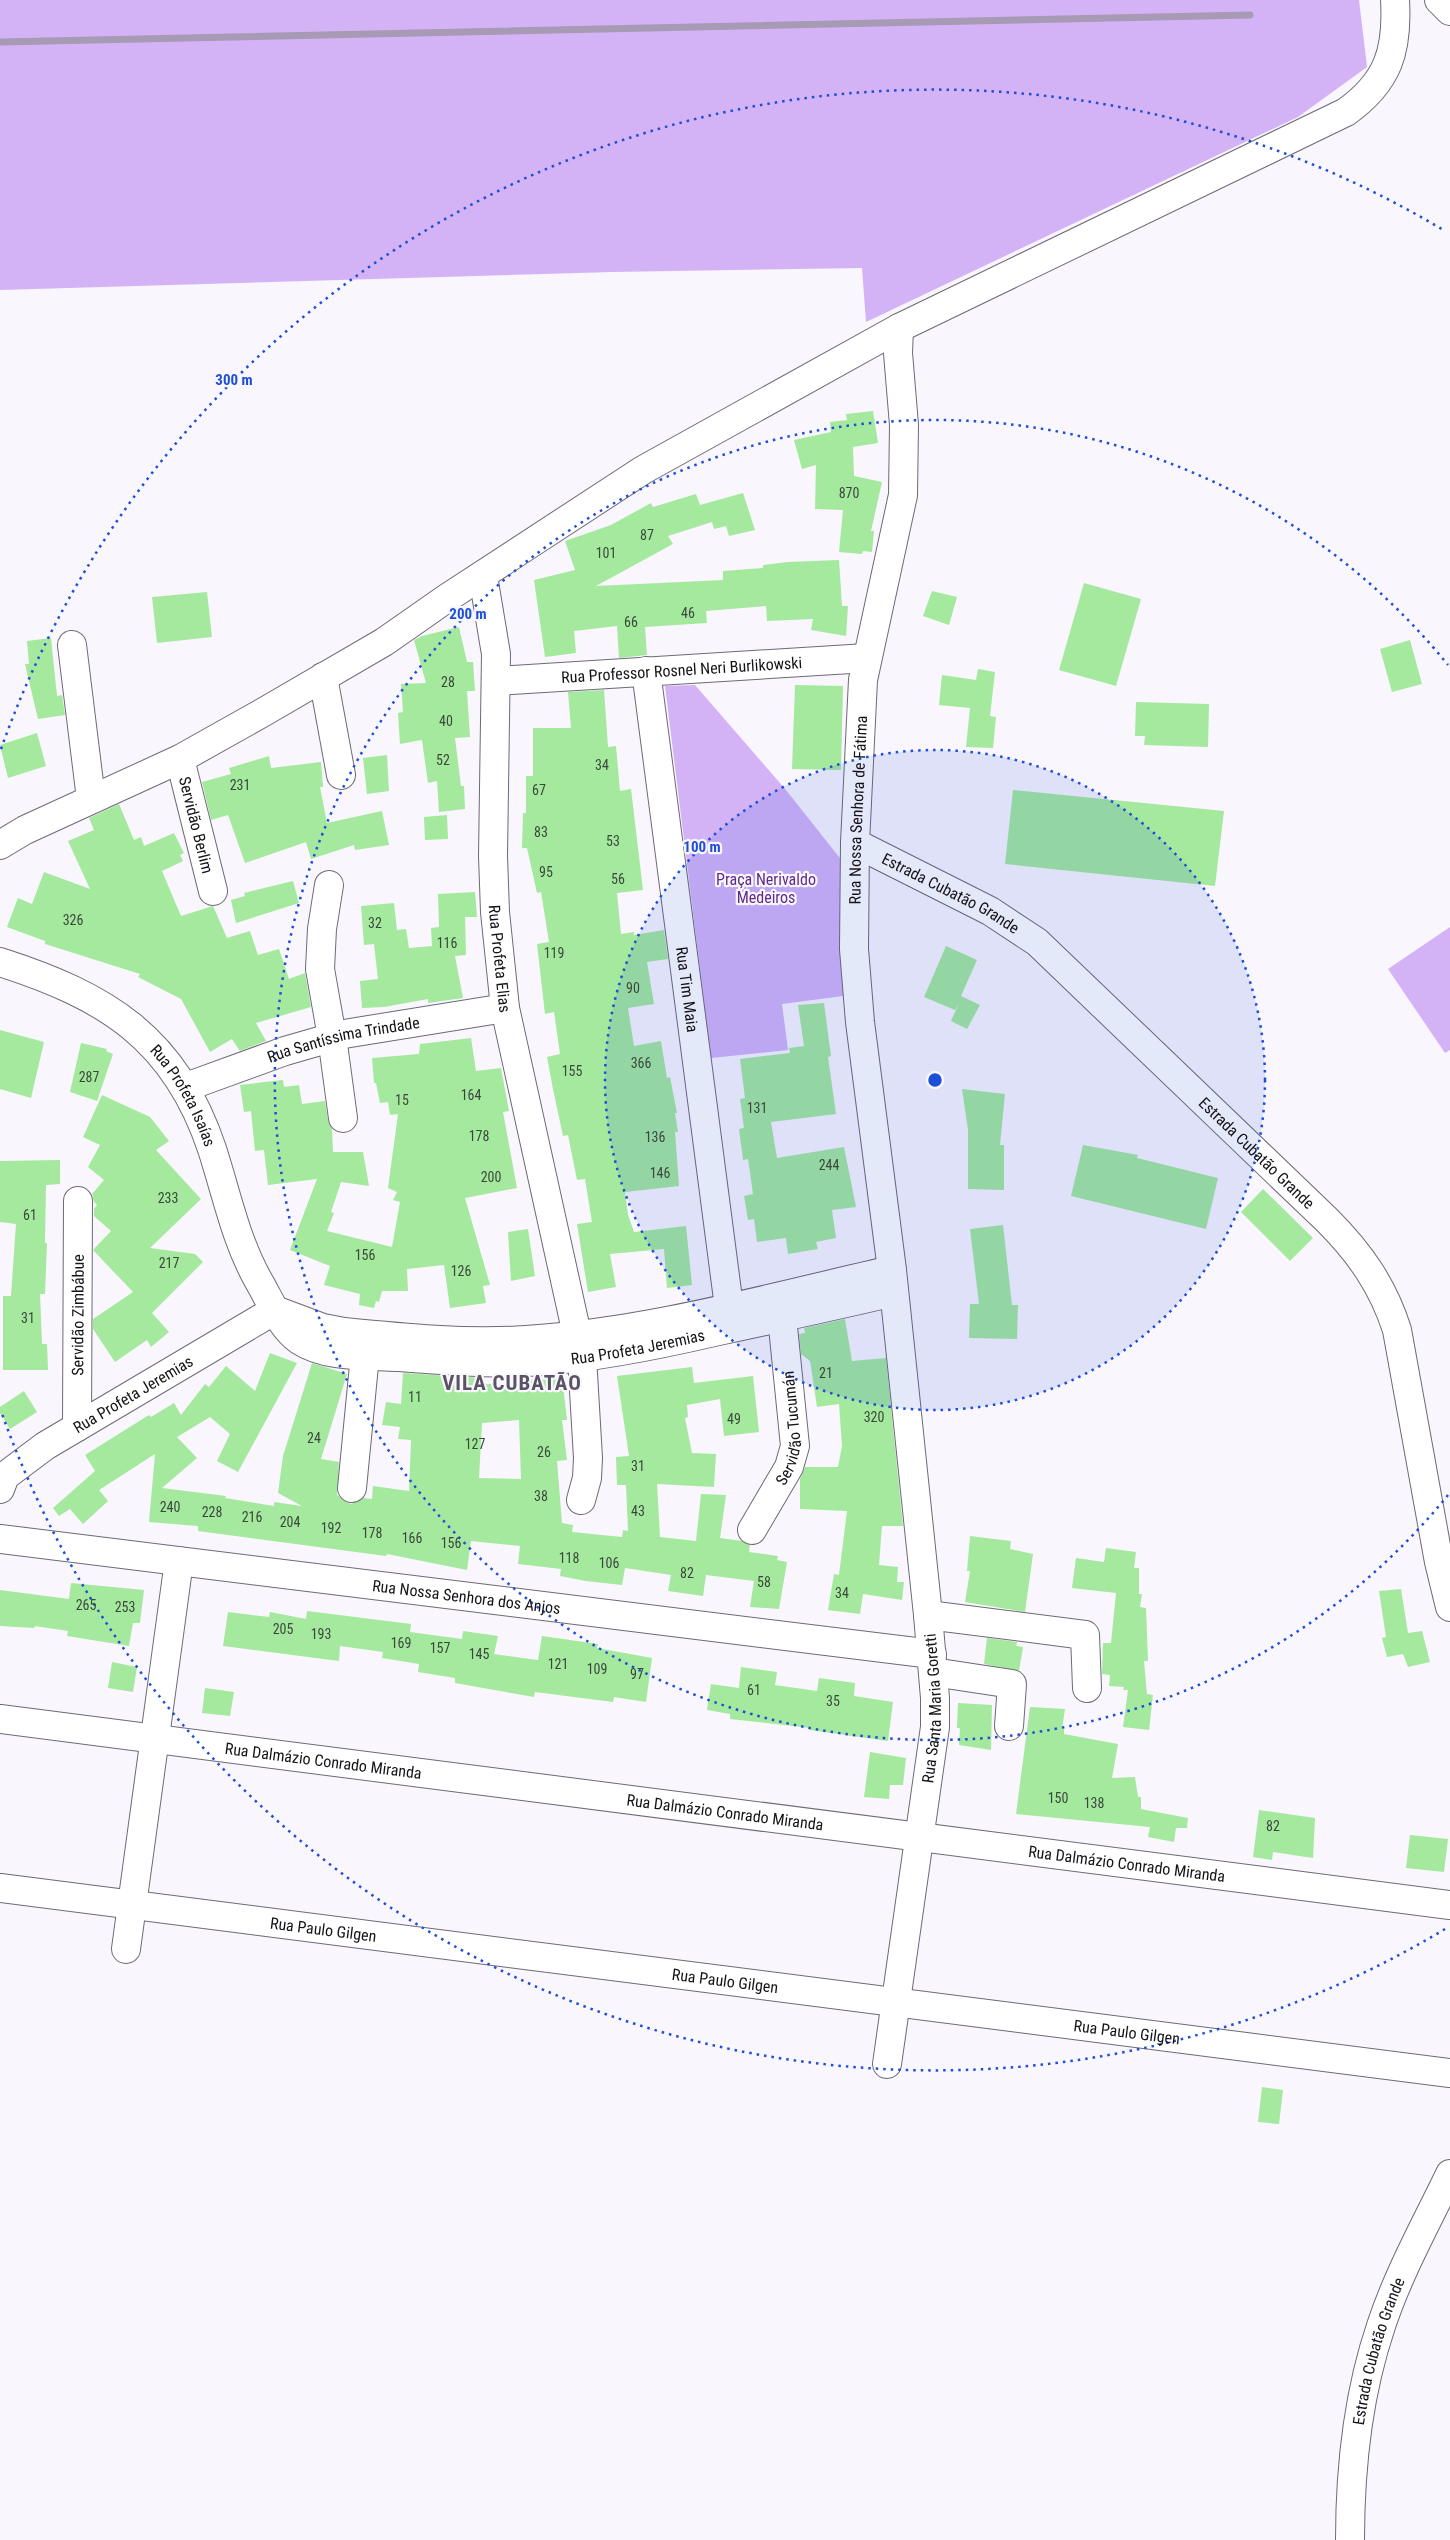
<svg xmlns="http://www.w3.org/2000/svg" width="1450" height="2540" font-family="'Roboto Condensed',sans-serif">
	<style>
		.green { fill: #d3b3f6 }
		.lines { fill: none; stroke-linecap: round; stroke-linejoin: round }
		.stream { stroke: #a69ab4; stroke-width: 7 }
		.building { fill: #a4e99e; fill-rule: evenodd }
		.minor-casing { stroke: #6f6877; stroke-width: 30 }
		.minor { stroke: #fff; stroke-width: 28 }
		.ring { fill: none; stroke: #1d4ed8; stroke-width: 2.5; stroke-dasharray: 2.5 5 }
		.labels { text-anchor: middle; stroke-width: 4.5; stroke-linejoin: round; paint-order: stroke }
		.number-label { font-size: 14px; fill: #39483a }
		.street-label { font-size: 16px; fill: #151218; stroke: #f9f6fd }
		.park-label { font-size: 16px; fill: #602b8a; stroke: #f9f6fd }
		.district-label { font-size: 21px; font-weight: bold; letter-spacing: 1px; fill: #5a5362; stroke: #f9f6fd }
		.centre { fill: #1d4ed8; stroke: #f9f6fd; stroke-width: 2.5 }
		.ring-label { font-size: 15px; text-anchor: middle; font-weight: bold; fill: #1d4ed8; stroke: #f9f6fd; stroke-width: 4.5; stroke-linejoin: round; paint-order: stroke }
	</style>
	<rect width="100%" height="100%" fill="#f9f6fd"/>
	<!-- green -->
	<path class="green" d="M 0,0 L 1359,0 L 1367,67 L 1298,117 L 866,322 L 862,268 L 612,272 L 0,290 Z
		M 695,685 L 786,790 L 843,862 L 843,996 L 782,1004 L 788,1050 L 711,1058 L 665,686 Z
		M 1450,927 L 1450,1050 L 1445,1053 L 1388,969 Z"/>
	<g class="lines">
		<!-- stream -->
		<path class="stream" d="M 0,42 L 1250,15"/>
	</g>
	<!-- building -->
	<path class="building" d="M 873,411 L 878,443 L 853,447 L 854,476 L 882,482 L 871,531 L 874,531 L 872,552 L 863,551 L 862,554 L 839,552 L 843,510 L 815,509 L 816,465 L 802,469 L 794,440 L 831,432 L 830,422 L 847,420 L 846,414 Z
		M 743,493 L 755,530 L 729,536 L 726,526 L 714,529 L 712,522 L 668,536 L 673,544 L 596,586 L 723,580 L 723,571 L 763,568 L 763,565 L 788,562 L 839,560 L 842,606 L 848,606 L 846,636 L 811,630 L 813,619 L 767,621 L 766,606 L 706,611 L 707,623 L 645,627 L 647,655 L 619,658 L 617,626 L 574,631 L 576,653 L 545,657 L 534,580 L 575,570 L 565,541 L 611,525 L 651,503 L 653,507 L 696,494 L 700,505 Z
		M 1084,583 L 1141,599 L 1116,686 L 1059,670 Z
		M 932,591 L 957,597 L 949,625 L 923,616 Z
		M 207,592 L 212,637 L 157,643 L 152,597 Z
		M 459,627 L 467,662 L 473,662 L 475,691 L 467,691 L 470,737 L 455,738 L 461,786 L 464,786 L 465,809 L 439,812 L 437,781 L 428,783 L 422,740 L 400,744 L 398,713 L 403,712 L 401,684 L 426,683 L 414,640 L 422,636 Z
		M 51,638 L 57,696 L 62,695 L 65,715 L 38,719 L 25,664 L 29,664 L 27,641 Z
		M 1410,640 L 1422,684 L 1392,692 L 1380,649 Z
		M 978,669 L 995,672 L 990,716 L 996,717 L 993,748 L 966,747 L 970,708 L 939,705 L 942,675 L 976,680 Z
		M 795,685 L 843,686 L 841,770 L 792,769 Z
		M 604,690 L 608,747 L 616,746 L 620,791 L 631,789 L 643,890 L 617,893 L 621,934 L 634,932 L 634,935 L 664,930 L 668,959 L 647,962 L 654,1004 L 628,1008 L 634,1046 L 661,1041 L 667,1078 L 670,1077 L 677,1113 L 675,1113 L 678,1132 L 675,1132 L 679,1186 L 625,1192 L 628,1215 L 634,1232 L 686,1226 L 692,1285 L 667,1288 L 664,1249 L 610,1254 L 616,1287 L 588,1292 L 577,1224 L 592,1222 L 585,1179 L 577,1180 L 568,1135 L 563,1136 L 553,1089 L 547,1057 L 560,1054 L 554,1012 L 545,1014 L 537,944 L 549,942 L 541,892 L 537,893 L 527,848 L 522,848 L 523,813 L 526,813 L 526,776 L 533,776 L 533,728 L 571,728 L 568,692 Z
		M 1136,702 L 1209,704 L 1208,747 L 1144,745 L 1145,736 L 1135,736 Z
		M 37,733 L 46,766 L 8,778 L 0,745 Z
		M 387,755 L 389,791 L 367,794 L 363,758 Z
		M 269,756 L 271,768 L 321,762 L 323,787 L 320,787 L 327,823 L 382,811 L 389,845 L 355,850 L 354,845 L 311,859 L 306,842 L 245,863 L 228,815 L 211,820 L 202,782 L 231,774 L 229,768 Z
		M 1013,790 L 1224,811 L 1215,886 L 1005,864 Z
		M 119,804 L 134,840 L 141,837 L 144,846 L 174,833 L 184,853 L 180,855 L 183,861 L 162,871 L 181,916 L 213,906 L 227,938 L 250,931 L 258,955 L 279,949 L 289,979 L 305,973 L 311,1007 L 256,1023 L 266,1041 L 240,1051 L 232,1039 L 210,1052 L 181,999 L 138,977 L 140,974 L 45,944 L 45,941 L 7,927 L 18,898 L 32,904 L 44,872 L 90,889 L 68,841 L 94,830 L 89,818 Z
		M 447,815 L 448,839 L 425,840 L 424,817 Z
		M 293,881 L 299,903 L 236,923 L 231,900 L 245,896 L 244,893 Z
		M 475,892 L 477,917 L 465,917 L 466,955 L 455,956 L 463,998 L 428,1003 L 428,999 L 384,1007 L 362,1008 L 360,981 L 378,979 L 374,944 L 364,945 L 361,906 L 394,903 L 397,930 L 406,929 L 409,948 L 432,946 L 431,928 L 439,927 L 438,894 Z
		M 946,946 L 977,960 L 961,996 L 980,1005 L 967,1029 L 951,1021 L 959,1003 L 955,1010 L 924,997 Z
		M 824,1003 L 831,1056 L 828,1057 L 836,1114 L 771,1122 L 777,1158 L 844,1147 L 856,1207 L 832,1210 L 836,1238 L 816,1242 L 818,1249 L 788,1254 L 786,1238 L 757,1242 L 754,1219 L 748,1220 L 744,1196 L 753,1194 L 748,1159 L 743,1160 L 739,1129 L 744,1128 L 740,1099 L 745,1098 L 740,1059 L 790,1053 L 789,1048 L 804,1046 L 798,1005 Z
		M 0,1030 L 44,1042 L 31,1098 L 0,1089 Z
		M 471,1038 L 476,1071 L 501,1068 L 509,1111 L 503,1112 L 517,1188 L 465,1198 L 490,1285 L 483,1286 L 486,1303 L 450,1308 L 444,1265 L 407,1269 L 408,1291 L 382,1291 L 379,1302 L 376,1301 L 374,1308 L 359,1305 L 360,1294 L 324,1285 L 330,1266 L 290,1250 L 317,1179 L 268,1185 L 264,1150 L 255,1151 L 251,1111 L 244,1112 L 240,1085 L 283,1080 L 284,1087 L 299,1085 L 302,1104 L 325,1101 L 328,1120 L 332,1129 L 333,1152 L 363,1152 L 369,1186 L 341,1182 L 331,1212 L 334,1213 L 327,1231 L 380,1244 L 380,1247 L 380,1244 L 392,1247 L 400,1202 L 393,1200 L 397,1192 L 388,1188 L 398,1114 L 390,1115 L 388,1102 L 380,1103 L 376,1083 L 374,1083 L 372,1058 L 419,1054 L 420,1044 Z
		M 81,1043 L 107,1049 L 106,1051 L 113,1054 L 97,1101 L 70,1092 Z
		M 962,1089 L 1005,1094 L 1000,1145 L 1004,1145 L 1004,1190 L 968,1189 L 968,1130 Z
		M 102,1095 L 150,1117 L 169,1141 L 156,1150 L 201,1199 L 150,1248 L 195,1254 L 203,1262 L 152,1313 L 169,1332 L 151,1347 L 147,1340 L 115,1362 L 93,1329 L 93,1319 L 133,1292 L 93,1250 L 111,1231 L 94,1216 L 94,1209 L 97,1205 L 94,1202 L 92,1194 L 104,1180 L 88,1167 L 100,1145 L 83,1137 Z
		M 1083,1145 L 1138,1155 L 1137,1158 L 1218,1178 L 1206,1229 L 1071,1196 Z
		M 60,1160 L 60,1184 L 46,1185 L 45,1243 L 47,1243 L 45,1294 L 40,1294 L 42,1344 L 47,1344 L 48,1370 L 3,1370 L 3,1296 L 11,1296 L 16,1224 L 0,1222 L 0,1161 Z
		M 1263,1189 L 1313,1238 L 1290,1261 L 1241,1212 Z
		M 1003,1225 L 1012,1305 L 1018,1305 L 1017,1339 L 969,1338 L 970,1304 L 979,1304 L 970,1229 Z
		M 528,1229 L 535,1276 L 511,1281 L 508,1232 Z
		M 845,1319 L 852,1361 L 886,1358 L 903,1526 L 882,1526 L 879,1565 L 898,1567 L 897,1582 L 904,1582 L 902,1600 L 863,1594 L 860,1614 L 828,1610 L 834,1574 L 839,1575 L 847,1511 L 800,1509 L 800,1479 L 805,1467 L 838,1467 L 842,1446 L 839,1404 L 817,1407 L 810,1361 L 801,1354 L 799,1334 L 805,1333 L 804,1328 Z
		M 270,1353 L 297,1363 L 238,1472 L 217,1461 L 230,1434 L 210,1417 L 177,1437 L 197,1458 L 162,1488 L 226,1496 L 225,1498 L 274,1506 L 274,1502 L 302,1506 L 278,1493 L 283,1456 L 312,1363 L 347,1374 L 321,1459 L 339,1462 L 337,1495 L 351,1504 L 363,1498 L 372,1499 L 373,1486 L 409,1491 L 411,1440 L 398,1439 L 400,1427 L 382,1425 L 386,1402 L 401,1404 L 403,1373 L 483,1378 L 483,1384 L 530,1384 L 530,1380 L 562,1377 L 567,1420 L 562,1420 L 567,1460 L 557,1461 L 562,1523 L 573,1525 L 572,1532 L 622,1537 L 623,1530 L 628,1531 L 626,1485 L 617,1485 L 616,1457 L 629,1456 L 617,1376 L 692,1367 L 694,1383 L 753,1376 L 759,1432 L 724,1436 L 720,1399 L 687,1405 L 688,1417 L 685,1418 L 692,1453 L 716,1454 L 714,1487 L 657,1484 L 660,1537 L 696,1541 L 701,1494 L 726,1495 L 720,1538 L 742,1541 L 750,1545 L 749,1552 L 778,1556 L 777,1560 L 787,1562 L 779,1609 L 750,1607 L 754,1581 L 706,1575 L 703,1596 L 668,1591 L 671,1575 L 625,1568 L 622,1585 L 586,1581 L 560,1576 L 561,1569 L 518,1564 L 520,1546 L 471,1541 L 467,1570 L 387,1554 L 386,1556 L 198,1531 L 198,1526 L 149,1522 L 155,1454 L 99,1490 L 108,1501 L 83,1524 L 70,1509 L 59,1516 L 53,1508 L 95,1471 L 85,1455 L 149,1415 L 151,1417 L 174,1403 L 181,1415 L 205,1384 L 209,1387 L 226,1366 L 255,1391 ZM 519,1420 L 521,1479 L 479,1478 L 482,1423 Z
		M 24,1391 L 37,1412 L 10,1429 L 0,1413 L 0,1407 Z
		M 970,1536 L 1011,1541 L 1010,1549 L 1033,1554 L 1025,1612 L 965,1602 L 970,1571 L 967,1571 Z
		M 1106,1548 L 1136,1552 L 1134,1568 L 1139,1568 L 1139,1594 L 1142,1594 L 1140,1607 L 1146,1608 L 1148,1661 L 1144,1661 L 1147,1694 L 1153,1695 L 1149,1730 L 1123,1727 L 1128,1690 L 1123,1690 L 1124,1687 L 1109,1686 L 1110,1675 L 1102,1674 L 1103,1643 L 1111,1643 L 1116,1593 L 1072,1588 L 1076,1558 L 1104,1562 Z
		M 71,1583 L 144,1590 L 140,1623 L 133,1623 L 129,1646 L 67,1636 L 68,1631 L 35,1626 L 34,1628 L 0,1626 L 0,1590 L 69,1599 Z
		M 1401,1589 L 1408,1633 L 1422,1631 L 1430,1662 L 1408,1667 L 1403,1654 L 1387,1657 L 1382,1638 L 1386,1637 L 1379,1591 Z
		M 307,1611 L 411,1624 L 410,1632 L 462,1639 L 463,1631 L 498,1636 L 494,1654 L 538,1660 L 542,1636 L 598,1644 L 597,1648 L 652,1658 L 646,1702 L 614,1697 L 613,1702 L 535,1692 L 534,1697 L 455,1683 L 455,1678 L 418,1672 L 419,1664 L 382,1658 L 383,1652 L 340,1646 L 339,1661 L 223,1646 L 228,1612 L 269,1617 L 270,1612 L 306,1619 Z
		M 987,1638 L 1017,1642 L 1016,1646 L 1023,1647 L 1019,1671 L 984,1664 Z
		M 112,1662 L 137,1667 L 133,1692 L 108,1688 Z
		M 741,1667 L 777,1672 L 775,1685 L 817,1691 L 819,1678 L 855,1683 L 854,1696 L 893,1702 L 888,1741 L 810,1730 L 810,1728 L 730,1719 L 730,1714 L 707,1710 L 711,1684 L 739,1688 Z
		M 205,1688 L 234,1692 L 230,1716 L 202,1713 Z
		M 958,1703 L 992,1705 L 991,1750 L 959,1745 L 960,1728 L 957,1728 Z
		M 1030,1707 L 1065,1709 L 1062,1729 L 1064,1729 L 1064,1734 L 1118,1744 L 1112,1778 L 1135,1777 L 1138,1797 L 1141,1797 L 1141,1809 L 1188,1818 L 1187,1828 L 1176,1828 L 1174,1842 L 1148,1837 L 1150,1827 L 1016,1814 Z
		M 870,1752 L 906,1758 L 903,1785 L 890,1785 L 889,1799 L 864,1797 Z
		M 1259,1810 L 1315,1818 L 1313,1858 L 1273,1852 L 1272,1860 L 1253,1857 Z
		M 1410,1835 L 1448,1839 L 1444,1872 L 1406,1868 Z
		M 1262,2087 L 1283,2090 L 1279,2124 L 1258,2122 Z"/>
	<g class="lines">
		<!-- minor casing -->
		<g class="minor-casing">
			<g id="minor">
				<path d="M 1439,0 L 1450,11"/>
				<path id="s1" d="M 483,576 L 496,654 L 493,856 L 495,912 L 505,1008 L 582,1357 L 588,1458 L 587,1478 L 581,1500"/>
				<path d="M 72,645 L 91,799"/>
				<path id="s2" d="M 646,671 L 729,1307"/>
				<path d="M 323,677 L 341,775"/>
				<path id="s3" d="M 496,681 L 867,658"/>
				<path id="s4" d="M 180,759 L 213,891"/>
				<path id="s5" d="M 855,843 L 990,911 L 1037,942 L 1327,1220 C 1360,1253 1383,1286 1397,1330 L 1439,1562 L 1450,1607"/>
				<path d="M 0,845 L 25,830 L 180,759 L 262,713 L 384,642 L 447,598 L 643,470 L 899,328 L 1346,112 C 1388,82 1398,51 1395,0"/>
				<path d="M 329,885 L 322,929 L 320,969 L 332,1037 L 343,1118"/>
				<path id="s6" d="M 0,962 C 106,996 175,1038 212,1149 C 227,1195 236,1243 261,1285 C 271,1303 282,1328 299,1340 C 326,1358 367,1355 398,1357 C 446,1360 495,1365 543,1361 C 600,1357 658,1345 714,1332 C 774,1319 834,1306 894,1292"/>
				<path id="s7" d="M 186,1087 L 285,1051 L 344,1034 L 505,1008"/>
				<path d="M 275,1310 L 323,1328 L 344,1332 C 404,1338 466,1344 526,1340 C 650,1332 772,1297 892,1270"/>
				<path id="s8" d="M 77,1427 L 78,1201"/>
				<path d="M 352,1488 L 365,1355"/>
				<path id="s9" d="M 0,1489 L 5,1476 L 45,1446 L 275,1310"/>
				<path id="s10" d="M 752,1530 L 789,1467 L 795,1446 L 782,1317"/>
				<path id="s11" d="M 0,1539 L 932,1654"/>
				<path d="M 928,1615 L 1085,1635 L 1087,1688"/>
				<path d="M 933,1672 L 1012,1684 L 1009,1726"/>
				<path id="s12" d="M 0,1719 L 1450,1905"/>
				<path id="s13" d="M 0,1888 L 1450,2073"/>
				<path d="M 126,1949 L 179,1561"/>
				<path id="s14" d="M 887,2064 L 935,1727 L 935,1698 L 928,1615 L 892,1270 L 860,1022 L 854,949 L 855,843 L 863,680 L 903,495 L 904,425 L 898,353 L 899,328"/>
				<path id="s15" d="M 1350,2540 C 1350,2469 1358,2394 1381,2326 C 1398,2274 1426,2224 1450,2174"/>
			</g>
		</g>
		<!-- minor -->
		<use href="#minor" class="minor"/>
	</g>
	<!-- distance rings -->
	<circle cx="935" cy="1080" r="330" fill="#1d4ed8" fill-opacity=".12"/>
	<g class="ring">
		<circle cx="935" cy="1080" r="330"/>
		<path d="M1448 1495A660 660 0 1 1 1448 665"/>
		<path d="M1445 1929A991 991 0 0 1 1 1411M1 749A991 991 0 0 1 1445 231"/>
	</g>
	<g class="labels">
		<!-- number labels -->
		<g class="number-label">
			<text x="849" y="498">870</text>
			<text x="647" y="540">87</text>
			<text x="606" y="558">101</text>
			<text x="688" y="618">46</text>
			<text x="631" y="627">66</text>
			<text x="448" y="687">28</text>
			<text x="446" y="726">40</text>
			<text x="443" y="765">52</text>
			<text x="602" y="770">34</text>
			<text x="240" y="790">231</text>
			<text x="539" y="795">67</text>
			<text x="541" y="837">83</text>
			<text x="613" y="846">53</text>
			<text x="546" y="877">95</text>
			<text x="618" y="884">56</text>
			<text x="73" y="925">326</text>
			<text x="375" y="928">32</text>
			<text x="447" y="948">116</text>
			<text x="554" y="958">119</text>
			<text x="633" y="993">90</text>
			<text x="641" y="1068">366</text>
			<text x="572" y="1076">155</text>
			<text x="89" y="1082">287</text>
			<text x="471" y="1100">164</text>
			<text x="402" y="1105">15</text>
			<text x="757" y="1113">131</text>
			<text x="479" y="1141">178</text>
			<text x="655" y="1142">136</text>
			<text x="829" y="1170">244</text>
			<text x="660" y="1178">146</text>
			<text x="491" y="1182">200</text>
			<text x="168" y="1203">233</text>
			<text x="30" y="1220">61</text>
			<text x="365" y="1260">156</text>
			<text x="169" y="1268">217</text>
			<text x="461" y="1276">126</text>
			<text x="28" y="1323">31</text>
			<text x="826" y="1378">21</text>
			<text x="415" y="1402">11</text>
			<text x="874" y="1422">320</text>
			<text x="734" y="1424">49</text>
			<text x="314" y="1443">24</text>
			<text x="475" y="1449">127</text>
			<text x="544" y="1457">26</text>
			<text x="638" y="1471">31</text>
			<text x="541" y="1501">38</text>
			<text x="170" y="1512">240</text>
			<text x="638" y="1516">43</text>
			<text x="212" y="1517">228</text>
			<text x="252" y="1522">216</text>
			<text x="290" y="1527">204</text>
			<text x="331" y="1533">192</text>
			<text x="372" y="1538">178</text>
			<text x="412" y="1543">166</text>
			<text x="451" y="1548">156</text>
			<text x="569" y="1563">118</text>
			<text x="609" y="1568">106</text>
			<text x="687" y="1578">82</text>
			<text x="764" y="1587">58</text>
			<text x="842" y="1598">34</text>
			<text x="86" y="1610">265</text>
			<text x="125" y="1612">253</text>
			<text x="283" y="1634">205</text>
			<text x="321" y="1639">193</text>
			<text x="401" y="1648">169</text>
			<text x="440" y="1653">157</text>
			<text x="479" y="1659">145</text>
			<text x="558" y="1669">121</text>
			<text x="597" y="1674">109</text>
			<text x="637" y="1679">97</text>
			<text x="754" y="1695">61</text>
			<text x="833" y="1706">35</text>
			<text x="1058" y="1803">150</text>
			<text x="1094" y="1808">138</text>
			<text x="1273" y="1831">82</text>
		</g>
		<!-- street labels -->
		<g class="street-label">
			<text dy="6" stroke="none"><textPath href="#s3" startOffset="186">Rua Professor Rosnel Neri Burlikowski</textPath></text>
			<text dy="6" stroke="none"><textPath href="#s14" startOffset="1262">Rua Nossa Senhora de Fátima</textPath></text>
			<text dy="6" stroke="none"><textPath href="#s4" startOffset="68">Servidão Berlim</textPath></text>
			<text dy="6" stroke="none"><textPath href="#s5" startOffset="108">Estrada Cubatão Grande</textPath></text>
			<text dy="6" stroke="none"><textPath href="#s1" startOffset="384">Rua Profeta Elias</textPath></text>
			<text dy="6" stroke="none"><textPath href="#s2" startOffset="321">Rua Tim Maia</textPath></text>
			<text dy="6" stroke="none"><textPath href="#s7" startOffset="165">Rua Santíssima Trindade</textPath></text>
			<text dy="6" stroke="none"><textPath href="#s6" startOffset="235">Rua Profeta Isaías</textPath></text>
			<text dy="6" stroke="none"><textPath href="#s5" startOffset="512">Estrada Cubatão Grande</textPath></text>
			<text dy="6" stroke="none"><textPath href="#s8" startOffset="112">Servidão Zimbábue</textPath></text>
			<text dy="6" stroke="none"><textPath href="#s6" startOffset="851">Rua Profeta Jeremias</textPath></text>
			<text dy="6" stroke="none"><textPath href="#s9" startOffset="166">Rua Profeta Jeremias</textPath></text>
			<text dy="6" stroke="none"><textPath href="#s10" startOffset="112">Servidão Tucumán</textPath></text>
			<text dy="6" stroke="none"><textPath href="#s11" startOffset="470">Rua Nossa Senhora dos Anjos</textPath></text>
			<text dy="6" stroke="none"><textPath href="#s14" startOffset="359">Rua Santa Maria Goretti</textPath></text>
			<text dy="6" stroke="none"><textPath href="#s12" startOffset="326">Rua Dalmázio Conrado Miranda</textPath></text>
			<text dy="6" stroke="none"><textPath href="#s12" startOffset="731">Rua Dalmázio Conrado Miranda</textPath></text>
			<text dy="6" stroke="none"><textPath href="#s12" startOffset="1136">Rua Dalmázio Conrado Miranda</textPath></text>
			<text dy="6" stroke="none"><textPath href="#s13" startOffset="326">Rua Paulo Gilgen</textPath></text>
			<text dy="6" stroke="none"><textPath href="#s13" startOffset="731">Rua Paulo Gilgen</textPath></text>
			<text dy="6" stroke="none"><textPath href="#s13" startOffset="1136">Rua Paulo Gilgen</textPath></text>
			<text dy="6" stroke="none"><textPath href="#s15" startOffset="192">Estrada Cubatão Grande</textPath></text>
		</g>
		<!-- park labels -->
		<g class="park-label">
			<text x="766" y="885">Praça Nerivaldo<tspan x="766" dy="18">Medeiros</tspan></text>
		</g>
		<!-- district labels -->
		<g class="district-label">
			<text x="512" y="1390">VILA CUBATÃO</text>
		</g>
	</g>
	<circle cx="935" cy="1080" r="8" class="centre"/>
	<g class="ring-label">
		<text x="234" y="385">300 m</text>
		<text x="468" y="619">200 m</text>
		<text x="702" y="852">100 m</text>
	</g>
</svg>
